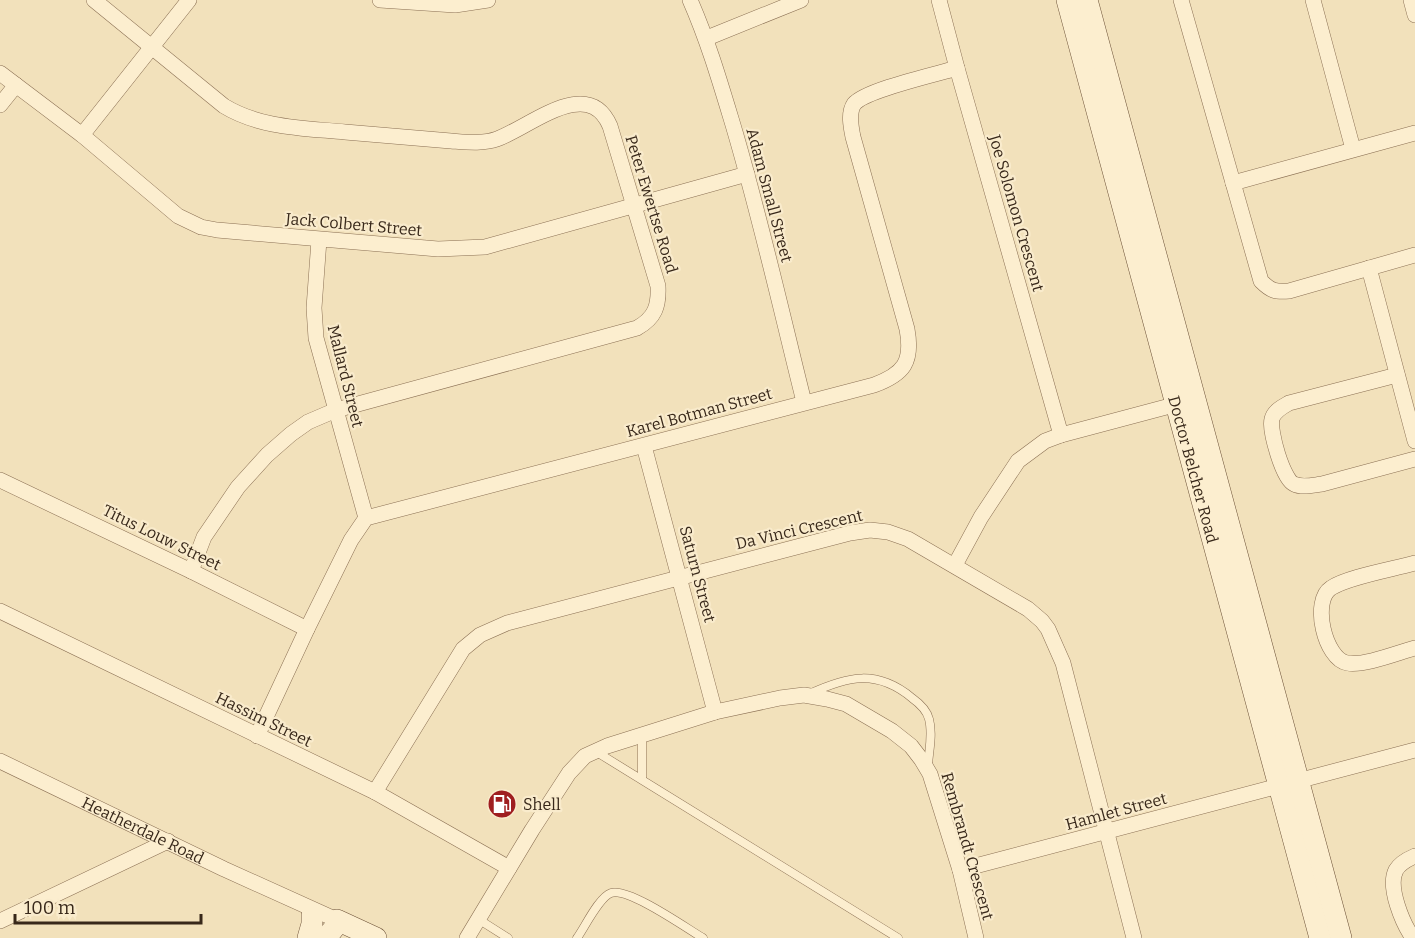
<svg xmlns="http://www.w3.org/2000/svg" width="1415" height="938" font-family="Bitter,serif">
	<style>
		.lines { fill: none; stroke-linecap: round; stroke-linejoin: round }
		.lane-casing { stroke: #8b7054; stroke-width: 9 }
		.street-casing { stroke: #8b7054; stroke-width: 16 }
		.secondary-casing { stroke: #6c5137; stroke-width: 22 }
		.lane { stroke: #fceecf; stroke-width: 8 }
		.street { stroke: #fceecf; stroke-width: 15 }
		.secondary { stroke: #fceecf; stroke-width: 21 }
		.labels { text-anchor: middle; stroke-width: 4.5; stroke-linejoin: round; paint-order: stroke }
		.street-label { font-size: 16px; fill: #38281a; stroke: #f9ebcc }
		.poi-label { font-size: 16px; fill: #38281a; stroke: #f9ebcc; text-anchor: start }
	</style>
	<rect width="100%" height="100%" fill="#f2e1bb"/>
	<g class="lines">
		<!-- lane casing -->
		<g class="lane-casing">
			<path id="lane" d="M 809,694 C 848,676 877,669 912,698 C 919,703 927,711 929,719 C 933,734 929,750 928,765
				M 595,751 L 898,938
				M 642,779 L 642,735
				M 478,919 L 508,938
				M 577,938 C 585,927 599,897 611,893 C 628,887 686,928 703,938"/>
		</g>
		<!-- street casing -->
		<g class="street-casing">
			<g id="street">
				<path d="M 94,0 L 224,106 C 260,128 303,128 345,132 C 380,135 415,138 451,141 C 466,142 483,144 497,139 C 530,127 588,75 610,126 L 658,286 C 659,306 655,318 637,328 L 336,410 L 308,422 L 291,434 L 267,455 L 238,487 L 204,537 L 191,571"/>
				<path d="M 380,0 L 455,5 L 488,0"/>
				<path d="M 690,0 C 708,41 720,82 733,125 C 760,216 781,310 804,402"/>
				<path d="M 939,0 L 957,68 L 1061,435"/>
				<path d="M 1181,0 L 1261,281 C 1271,291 1275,292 1289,291 L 1415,255"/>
				<path d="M 1313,0 L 1353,149"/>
				<path d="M 1411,0 L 1415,15"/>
				<path d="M 707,38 L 801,0"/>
				<path d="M 0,73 L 82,135 L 178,216 L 201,227 L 217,230 L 438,249 L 485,247 L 747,174"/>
				<path d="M 0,105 L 16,85"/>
				<path d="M 82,135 L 189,0"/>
				<path d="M 1233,183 L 1415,133"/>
				<path d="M 319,240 L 314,308 L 316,338 L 366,518"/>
				<path d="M 1369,268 L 1415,441"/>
				<path d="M 1397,375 L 1289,403 C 1282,407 1274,411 1272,419 C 1269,430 1283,480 1294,484 C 1302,488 1313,485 1322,484 L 1415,459"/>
				<path d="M 644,446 L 715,712"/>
				<path d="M 0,480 L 191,571 L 307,629"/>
				<path d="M 1415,563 C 1394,569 1347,577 1331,588 C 1311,601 1325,659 1347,663 C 1365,666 1397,653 1415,648"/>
				<path d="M 955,565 L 981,517 L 1018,461 L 1045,441 L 1061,435 L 1185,402"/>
				<path d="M 0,611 L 375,792 L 509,868"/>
				<path d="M 257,736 L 307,629 L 351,540 L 366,518 L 874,385 C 904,374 913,362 907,329 L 853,137 C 851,127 848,113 854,104 C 865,90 937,74 957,68"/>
				<path id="s1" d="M 0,761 L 224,869 L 337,920"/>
				<path d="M 375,792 L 463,649 L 480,635 L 507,623 L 850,533 L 870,530 L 888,532 L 908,539 L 1028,609 L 1042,621 L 1048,629 L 1063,663 L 1134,938"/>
				<path d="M 960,870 L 1415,750"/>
				<path d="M 0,921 L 168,841"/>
				<path d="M 467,938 L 532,830 L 569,773 L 585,756 L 607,746 L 715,712 L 780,698 L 804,695 L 827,699 L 846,704 L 892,731 L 911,746 L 921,759 L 930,774 L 960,870 L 976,938"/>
				<path d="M 1413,938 C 1403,924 1387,887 1396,870 C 1400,863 1408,859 1415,856"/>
			</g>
		</g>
		<!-- secondary casing -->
		<g class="secondary-casing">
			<g id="secondary">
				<path id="s2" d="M 1067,0 L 1320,938"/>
				<path d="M 1087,0 L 1341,938"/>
				<path d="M 308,938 L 312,924 L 312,914"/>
				<path d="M 326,938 L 334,928 L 337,920 L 376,938"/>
			</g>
		</g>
		<!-- lane -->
		<use href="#lane" class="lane"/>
		<!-- street -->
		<use href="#street" class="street"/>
		<!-- secondary -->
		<use href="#secondary" class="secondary"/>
	</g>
	<!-- icons -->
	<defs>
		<g id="fuel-disc" transform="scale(1.5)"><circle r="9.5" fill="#9f1e20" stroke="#f9ebcc"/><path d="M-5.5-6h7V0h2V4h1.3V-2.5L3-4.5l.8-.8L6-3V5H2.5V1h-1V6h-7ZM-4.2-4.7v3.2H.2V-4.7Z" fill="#fff"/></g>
	</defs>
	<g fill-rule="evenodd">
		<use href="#fuel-disc" x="502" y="804"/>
	</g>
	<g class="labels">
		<!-- street labels -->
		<g class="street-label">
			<text transform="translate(770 195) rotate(75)" y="6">Adam Small Street</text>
			<text transform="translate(652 204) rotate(73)" y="6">Peter Ewertse Road</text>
			<text transform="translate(1017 213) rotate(74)" y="6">Joe Solomon Crescent</text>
			<text transform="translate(354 224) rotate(5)" y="6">Jack Colbert Street</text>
			<text transform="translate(346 376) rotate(76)" y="6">Mallard Street</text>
			<text transform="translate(699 412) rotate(-15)" y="6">Karel Botman Street</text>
			<text dy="6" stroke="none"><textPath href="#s2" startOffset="486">Doctor Belcher Road</textPath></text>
			<text transform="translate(799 529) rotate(-13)" y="6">Da Vinci Crescent</text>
			<text transform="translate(162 537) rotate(26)" y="6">Titus Louw Street</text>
			<text transform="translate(698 574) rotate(75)" y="6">Saturn Street</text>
			<text transform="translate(264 719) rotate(26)" y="6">Hassim Street</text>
			<text transform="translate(1116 811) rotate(-15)" y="6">Hamlet Street</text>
			<text dy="6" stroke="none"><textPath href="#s1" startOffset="159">Heatherdale Road</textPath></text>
			<text transform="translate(968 846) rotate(74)" y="6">Rembrandt Crescent</text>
		</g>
		<!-- poi labels -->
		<g class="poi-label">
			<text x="523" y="810">Shell</text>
		</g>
	</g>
	<!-- scale -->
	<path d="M15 914v9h186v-9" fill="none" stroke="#38281a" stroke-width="3"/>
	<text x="24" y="914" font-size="18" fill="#38281a" stroke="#f9ebcc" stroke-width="4.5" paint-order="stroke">100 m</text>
</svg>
